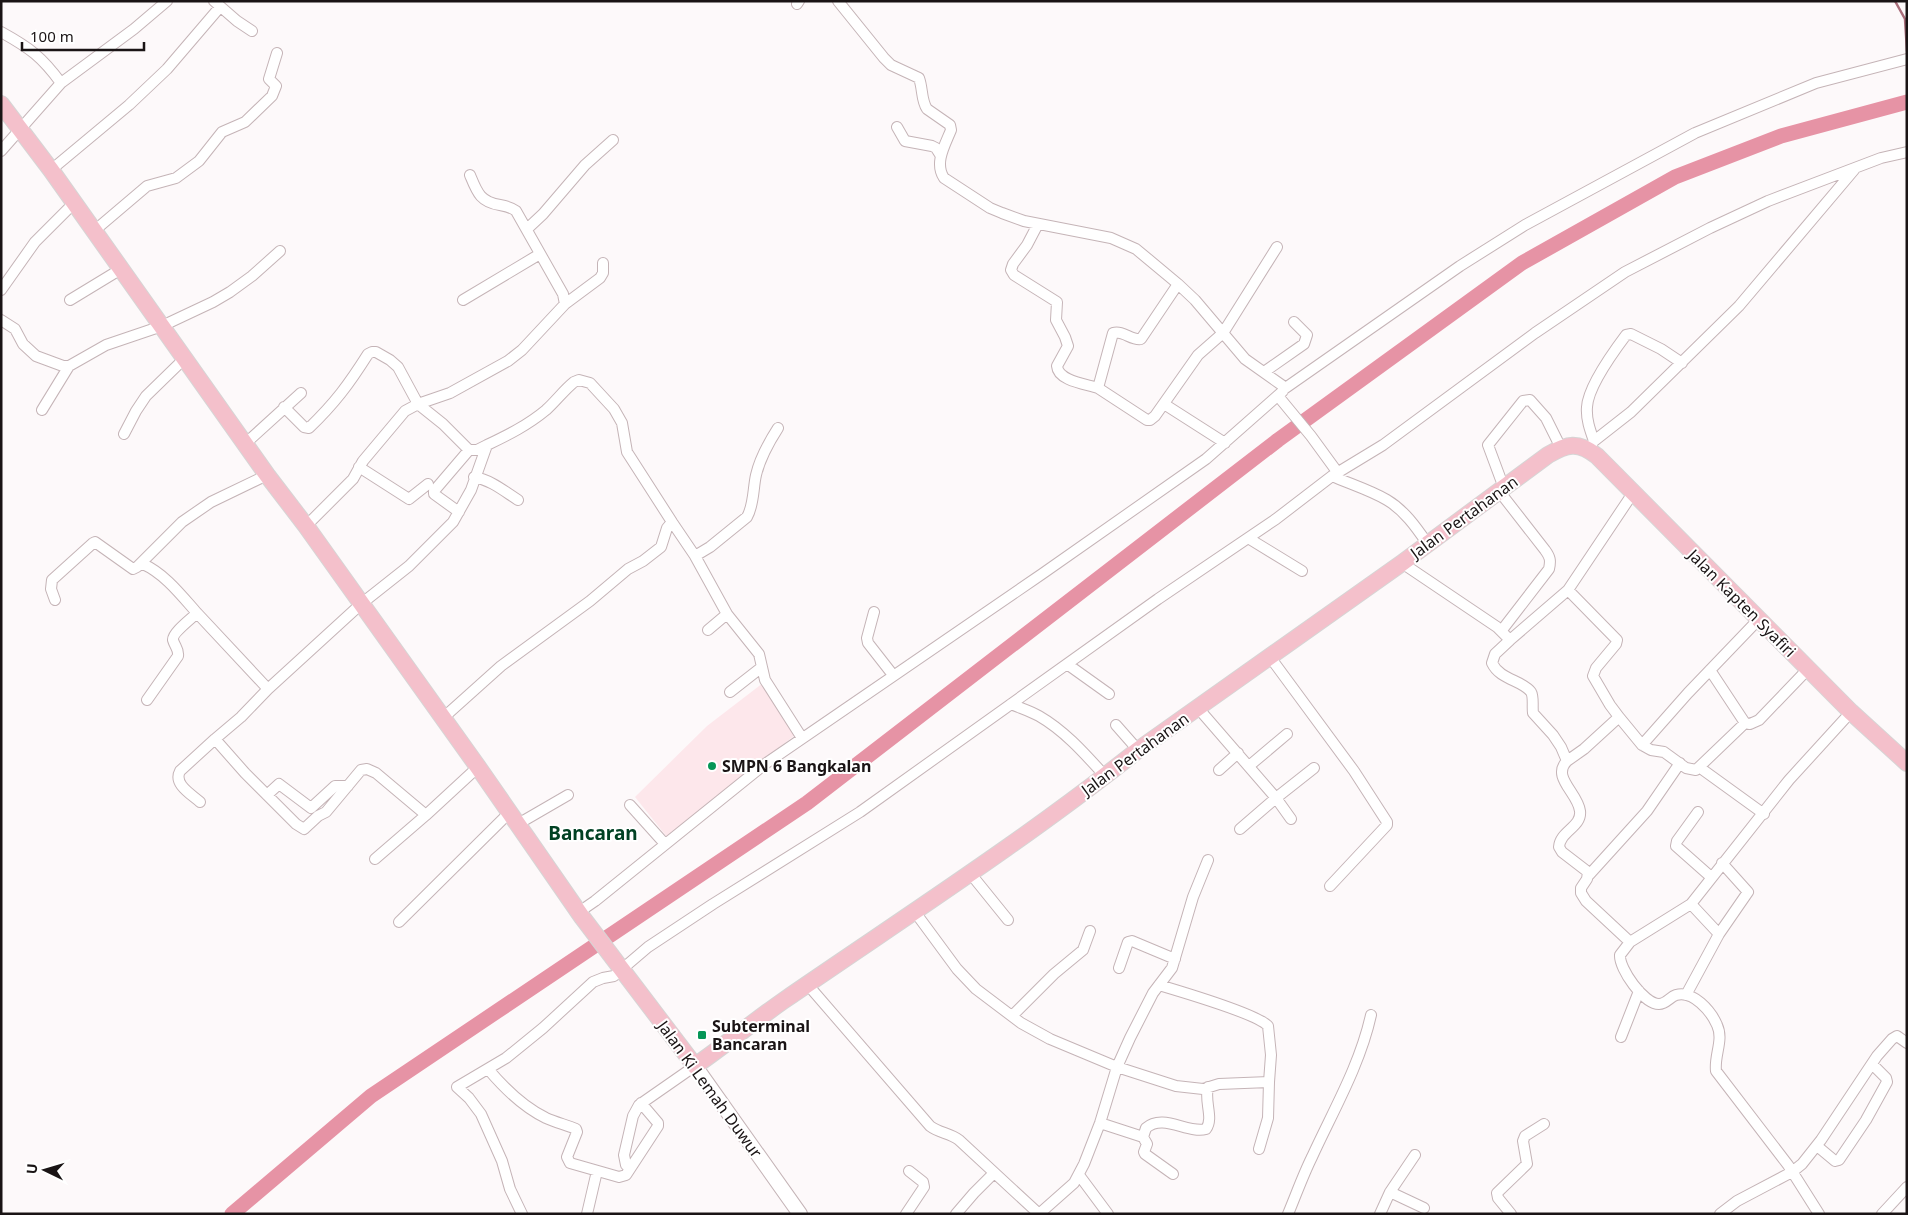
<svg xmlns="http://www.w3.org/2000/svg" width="1908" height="1215" font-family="'Noto Sans',sans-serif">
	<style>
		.built { fill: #fde7eb }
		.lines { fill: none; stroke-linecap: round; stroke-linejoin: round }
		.stream { stroke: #a96d7a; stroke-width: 2.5 }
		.river { stroke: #e693a5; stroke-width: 15 }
		.minor-casing { stroke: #c5b4b7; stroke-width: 12 }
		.secondary-casing { stroke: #c5b4b7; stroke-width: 16 }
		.trunk-casing { stroke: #d6d5d5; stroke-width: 18 }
		.minor { stroke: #fff; stroke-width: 10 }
		.secondary { stroke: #fff; stroke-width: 14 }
		.trunk { stroke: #f4c0cb; stroke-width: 16 }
		.poi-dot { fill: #069657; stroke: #fff; stroke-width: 2 }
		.labels { text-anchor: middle; stroke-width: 4; stroke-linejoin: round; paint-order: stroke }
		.street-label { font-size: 16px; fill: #1a1415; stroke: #fff }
		.poi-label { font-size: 16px; font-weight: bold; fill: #1a1415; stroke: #fff; text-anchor: start }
		.quarter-label { font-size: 19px; font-weight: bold; fill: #014123; stroke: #fff }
	</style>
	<rect width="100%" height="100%" fill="#fdf9fa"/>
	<!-- built -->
	<path class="built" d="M 763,683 L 795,735 L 667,837 L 635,797 L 707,726 Z"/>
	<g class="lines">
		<!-- stream -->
		<path class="stream" d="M 1895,1 L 1905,19 L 1907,51"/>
		<!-- river -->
		<path class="river" d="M 232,1214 L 371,1096 L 807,803 L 1278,440 L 1522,263 L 1675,177 L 1781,136 L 1907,102"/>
		<!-- minor casing -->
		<g class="minor-casing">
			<path id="minor" d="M 214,1 L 237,21 L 252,31
				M 797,4 L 799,1
				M 1,32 C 30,48 42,57 61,83
				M 897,127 L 905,141 L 932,146 L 936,148 L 941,156
				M 1,151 L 61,83 L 134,29 L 167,1
				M 51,170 L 129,105 L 167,69 L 220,7
				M 1038,224 L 1027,245 L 1013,264 L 1011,270 L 1014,275 L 1057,302 L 1056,320 L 1065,337 L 1068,346 L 1057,366 C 1058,381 1086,384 1098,388
				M 527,229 L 543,214 L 585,165 L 613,140
				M 94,231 L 147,186 L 176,178 L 199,161 L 222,132 L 245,122 L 272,96 L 276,86 L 269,79 L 277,53
				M 1178,284 L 1141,339 C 1132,341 1123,330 1113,333 L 1098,388 L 1147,420 L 1150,420 L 1155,416 L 1198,355 L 1223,333 L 1277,247
				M 1,290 L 35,242 L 74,203
				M 70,300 L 121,269
				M 463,300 L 540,254
				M 565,304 L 600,278 L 603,273 L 603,263
				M 1,320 L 15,329 L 23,344 L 36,356 L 63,366 L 69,366 L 106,345 L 162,326 L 213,302 L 230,292 L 252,276 L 280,251
				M 1264,372 L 1304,344 L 1307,335 L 1294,322
				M 1284,389 L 1460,266 L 1525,225 L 1695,133 L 1816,83 L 1907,59
				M 1278,396 L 1311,436 L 1338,473
				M 1164,404 L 1225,443
				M 284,407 L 304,427 L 309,428 C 335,403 349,384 368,354 L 372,352 L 376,352 L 390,360 L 398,367 L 418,404 L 443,424 L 469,450 L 477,450 L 487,445
				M 42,410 L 69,366
				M 124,434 L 136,411 L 146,396 L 184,359
				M 1594,441 C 1590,430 1586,419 1587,407 C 1588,387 1614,351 1626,335 L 1631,334 L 1661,349 L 1682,363
				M 246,443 L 301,393
				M 1588,449 L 1594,441 L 1631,412 L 1739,306 L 1854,170
				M 359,467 L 409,499 L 428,484
				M 1332,476 C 1350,484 1370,490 1387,500 C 1404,510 1416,527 1427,543
				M 474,477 C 491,480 504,491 518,500
				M 1504,488 L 1488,445 L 1523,401 L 1530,400 L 1546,418 L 1561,448
				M 1499,491 L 1545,550 C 1550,557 1551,560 1549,569 L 1502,630
				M 459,512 L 434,494 L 434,491 L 469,450
				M 306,526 L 353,479 L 363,461 L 405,411 L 418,404 L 450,393 L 508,361 L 522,350 L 565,304 L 563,294 L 516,211 C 511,207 506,206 500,205 C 480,202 477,192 470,175
				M 1248,538 L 1302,571
				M 695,556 L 710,547 L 747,517 C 754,505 753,488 756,475 C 760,458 769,442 778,428
				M 1402,563 L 1497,627 L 1510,640 L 1495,654 L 1492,663 C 1500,680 1522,680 1531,692 C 1534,697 1532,707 1533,713 L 1553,735 L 1561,747 L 1567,761 C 1551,777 1578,793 1580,811 C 1582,827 1560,831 1559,847 L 1562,852 L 1588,872 L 1587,879 L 1581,888 L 1581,893 L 1586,901 L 1630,942
				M 143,564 C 165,574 181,595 197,613
				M 55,600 L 51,589 L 52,580 L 93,543 L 95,542 L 133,569 L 137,567 L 182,522 L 211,502 L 267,475
				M 874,612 L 867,638 L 868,643 L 893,675
				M 708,630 L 727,614 L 759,654 L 765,680 L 802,738
				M 1510,640 L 1568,590 L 1633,493
				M 1270,657 L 1354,771 L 1387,822 L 1387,825 L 1330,886
				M 1067,664 L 1109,694
				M 1710,670 L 1745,723
				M 730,692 L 762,667
				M 147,700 L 178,656 C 179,649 175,647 173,640 C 172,633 192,618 197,613 L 268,689
				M 1011,704 C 1020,708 1030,711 1039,716 C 1065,731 1085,754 1105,776
				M 1198,708 L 1276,798 L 1291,819
				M 1619,717 L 1642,745 L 1651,750 L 1664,752 L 1686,768 L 1696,770 L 1745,723 L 1750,724 L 1759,720 L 1808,669
				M 443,718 L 501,666 L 590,601 L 628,569 L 643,561 L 661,547 L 667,528 L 672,522 L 695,556 L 727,614
				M 1116,725 L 1138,750
				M 1642,745 L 1688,693 L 1759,619
				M 1567,761 L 1584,749 L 1619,717 L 1610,705 L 1593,676 L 1596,668 L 1616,644 L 1617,640 L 1568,590
				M 1249,766 L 1287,734
				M 478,767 L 426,815 L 376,773 L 367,769 L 361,770 L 326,812 L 318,816 L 304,829 L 296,824 L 245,773 L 215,739 L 241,717 L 268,689 L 361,604 L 409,566 L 453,522 L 471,490 L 487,445 C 508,435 528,425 546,410 C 556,401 564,390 574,382 L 579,380 L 590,383 L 614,409 L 622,423 L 627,452 L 672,522
				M 1699,767 L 1764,814
				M 1219,770 L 1238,753
				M 267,795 L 279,784 L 311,808 L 335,786 L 348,786
				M 200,802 C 191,794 173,784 180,771 L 215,739
				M 630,805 L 665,844
				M 1698,812 L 1677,841 L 1676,846 L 1711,877
				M 518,824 L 568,795
				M 1240,829 L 1276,798 L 1314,768
				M 375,859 L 426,815
				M 970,873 L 1008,920
				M 1589,875 L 1647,811 L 1680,763
				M 579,912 L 595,901 L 765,764 L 1042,574 L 1206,459 L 1283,391 L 1283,386 L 1245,359 L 1195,300 L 1178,284 L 1136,249 L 1111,238 L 1024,221 L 1002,213 L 990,208 L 944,178 C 934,163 945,145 951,130 L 950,125 L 927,109 C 921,100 923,89 919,78 L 891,65 L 884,58 L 838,1
				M 915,912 L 957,969 L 976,989 L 1021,1023 L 1050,1039 L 1117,1067 L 1176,1086 L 1203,1089 L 1219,1084 L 1269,1082 L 1271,1055 L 1268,1026 C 1258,1014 1179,991 1159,985
				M 399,922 L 510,812
				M 1719,934 L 1748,892 L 1722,863
				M 1119,968 L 1128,942 L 1132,941 L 1175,959
				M 808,985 L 930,1126 C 939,1133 950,1133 959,1140 L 1039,1214
				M 1686,995 L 1719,934 L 1691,904
				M 1012,1016 L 1054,974 L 1083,950 L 1090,931
				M 1621,1037 L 1639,991
				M 488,1069 C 504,1088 523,1107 546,1118 C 555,1122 566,1125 576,1129 L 577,1132 L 567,1157 L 570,1163 L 619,1177 L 626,1175 L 658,1126 L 658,1123 L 641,1103
				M 1100,1123 L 1143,1137 L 1147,1144 L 1144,1152 L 1145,1154 L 1173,1174
				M 1143,1137 L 1146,1128 C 1163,1113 1188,1134 1206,1129 C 1214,1118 1204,1102 1208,1087
				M 1817,1146 L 1835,1161 L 1839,1160 L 1866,1120 L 1887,1082 L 1886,1078 L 1872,1064
				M 1259,1149 L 1268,1118 L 1269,1082
				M 630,1168 L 626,1165 L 624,1155 L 633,1116 L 639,1105 L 695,1066
				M 1079,1175 L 1108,1214
				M 1390,1192 L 1424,1208
				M 522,1214 L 510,1189 L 502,1161 L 481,1114 L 469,1098 L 457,1087 L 506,1058 L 543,1028 L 593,982 L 603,978 L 614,976 L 648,947 L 713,904 L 860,812 L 1158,599 L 1276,519 L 1332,476 L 1383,445 L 1535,333 L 1625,272 L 1710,228 L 1768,201 L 1881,158 L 1907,152
				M 587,1214 L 597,1171
				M 906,1214 L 924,1187 L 923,1182 L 909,1171
				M 956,1214 L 974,1193 L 994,1173
				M 1039,1214 L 1074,1183 L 1084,1164 L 1100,1123 L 1117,1067 L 1130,1038 L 1153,993 L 1172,968 L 1193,897 L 1208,860
				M 1288,1214 C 1296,1195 1303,1175 1312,1157 C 1333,1111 1360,1065 1371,1015
				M 1380,1214 L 1390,1192 L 1415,1155
				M 1511,1214 L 1498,1198 L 1497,1193 L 1527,1164 L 1523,1141 L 1525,1136 L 1544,1124
				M 1720,1214 L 1737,1201 L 1792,1172 L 1802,1164 L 1821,1140 L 1877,1056 L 1892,1039 L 1897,1036 L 1907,1043
				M 1819,1214 L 1788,1165 L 1716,1071 C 1714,1055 1724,1040 1717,1025 C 1711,1011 1693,990 1676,995 C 1670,997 1666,1004 1659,1004 C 1644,1004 1619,969 1620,955 L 1630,942 L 1691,904 L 1789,780 L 1851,712
				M 1882,1214 L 1907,1187"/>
		</g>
		<!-- secondary casing -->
		<g class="secondary-casing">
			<path id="secondary" d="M 695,1066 L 800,1214"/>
		</g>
		<!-- trunk casing -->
		<g class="trunk-casing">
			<path id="trunk" d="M 1,104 L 51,170 L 267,475 L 306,526 L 478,767 L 582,917 L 695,1066 C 725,1045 753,1022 783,1001 C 902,919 1025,840 1138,750 L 1402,563 L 1548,455 C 1567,444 1578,441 1597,456 L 1851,712 L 1907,763"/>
		</g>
		<!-- minor -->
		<use href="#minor" class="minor"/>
		<!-- secondary -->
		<use href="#secondary" class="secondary"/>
		<!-- trunk -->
		<use href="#trunk" class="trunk"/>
	</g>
	<!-- markers -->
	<g class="poi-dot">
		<circle cx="712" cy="766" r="5"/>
		<rect x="697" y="1030" width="10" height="10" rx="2.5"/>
	</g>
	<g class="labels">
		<!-- street labels -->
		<g class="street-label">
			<text transform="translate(1464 517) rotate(-36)" y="6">Jalan Pertahanan</text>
			<text transform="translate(1742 603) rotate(45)" y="6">Jalan Kapten Syafiri</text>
			<text transform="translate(1135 754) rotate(-36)" y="6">Jalan Pertahanan</text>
			<text transform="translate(710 1089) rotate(54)" y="6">Jalan Ki Lemah Duwur</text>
		</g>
		<!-- poi labels -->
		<g class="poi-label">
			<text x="722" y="772">SMPN 6 Bangkalan</text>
			<text x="712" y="1032">Subterminal<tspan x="712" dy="18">Bancaran</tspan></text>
		</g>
		<!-- quarter labels -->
		<g class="quarter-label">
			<text x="593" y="840">Bancaran</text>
		</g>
	</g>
	<!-- border -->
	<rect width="1908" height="1215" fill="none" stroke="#1a1415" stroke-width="5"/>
	<!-- north arrow -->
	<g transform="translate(45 1170) rotate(275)" stroke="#ffffff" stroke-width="4" paint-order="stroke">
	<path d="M0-4L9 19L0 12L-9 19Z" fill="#1a1415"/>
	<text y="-8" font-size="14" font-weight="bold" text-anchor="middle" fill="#1a1415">U</text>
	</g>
	<!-- scale -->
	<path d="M22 42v8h122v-8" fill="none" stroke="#1a1415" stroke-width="2.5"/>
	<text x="30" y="42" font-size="15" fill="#1a1415" stroke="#ffffff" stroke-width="4" paint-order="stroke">100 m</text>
</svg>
